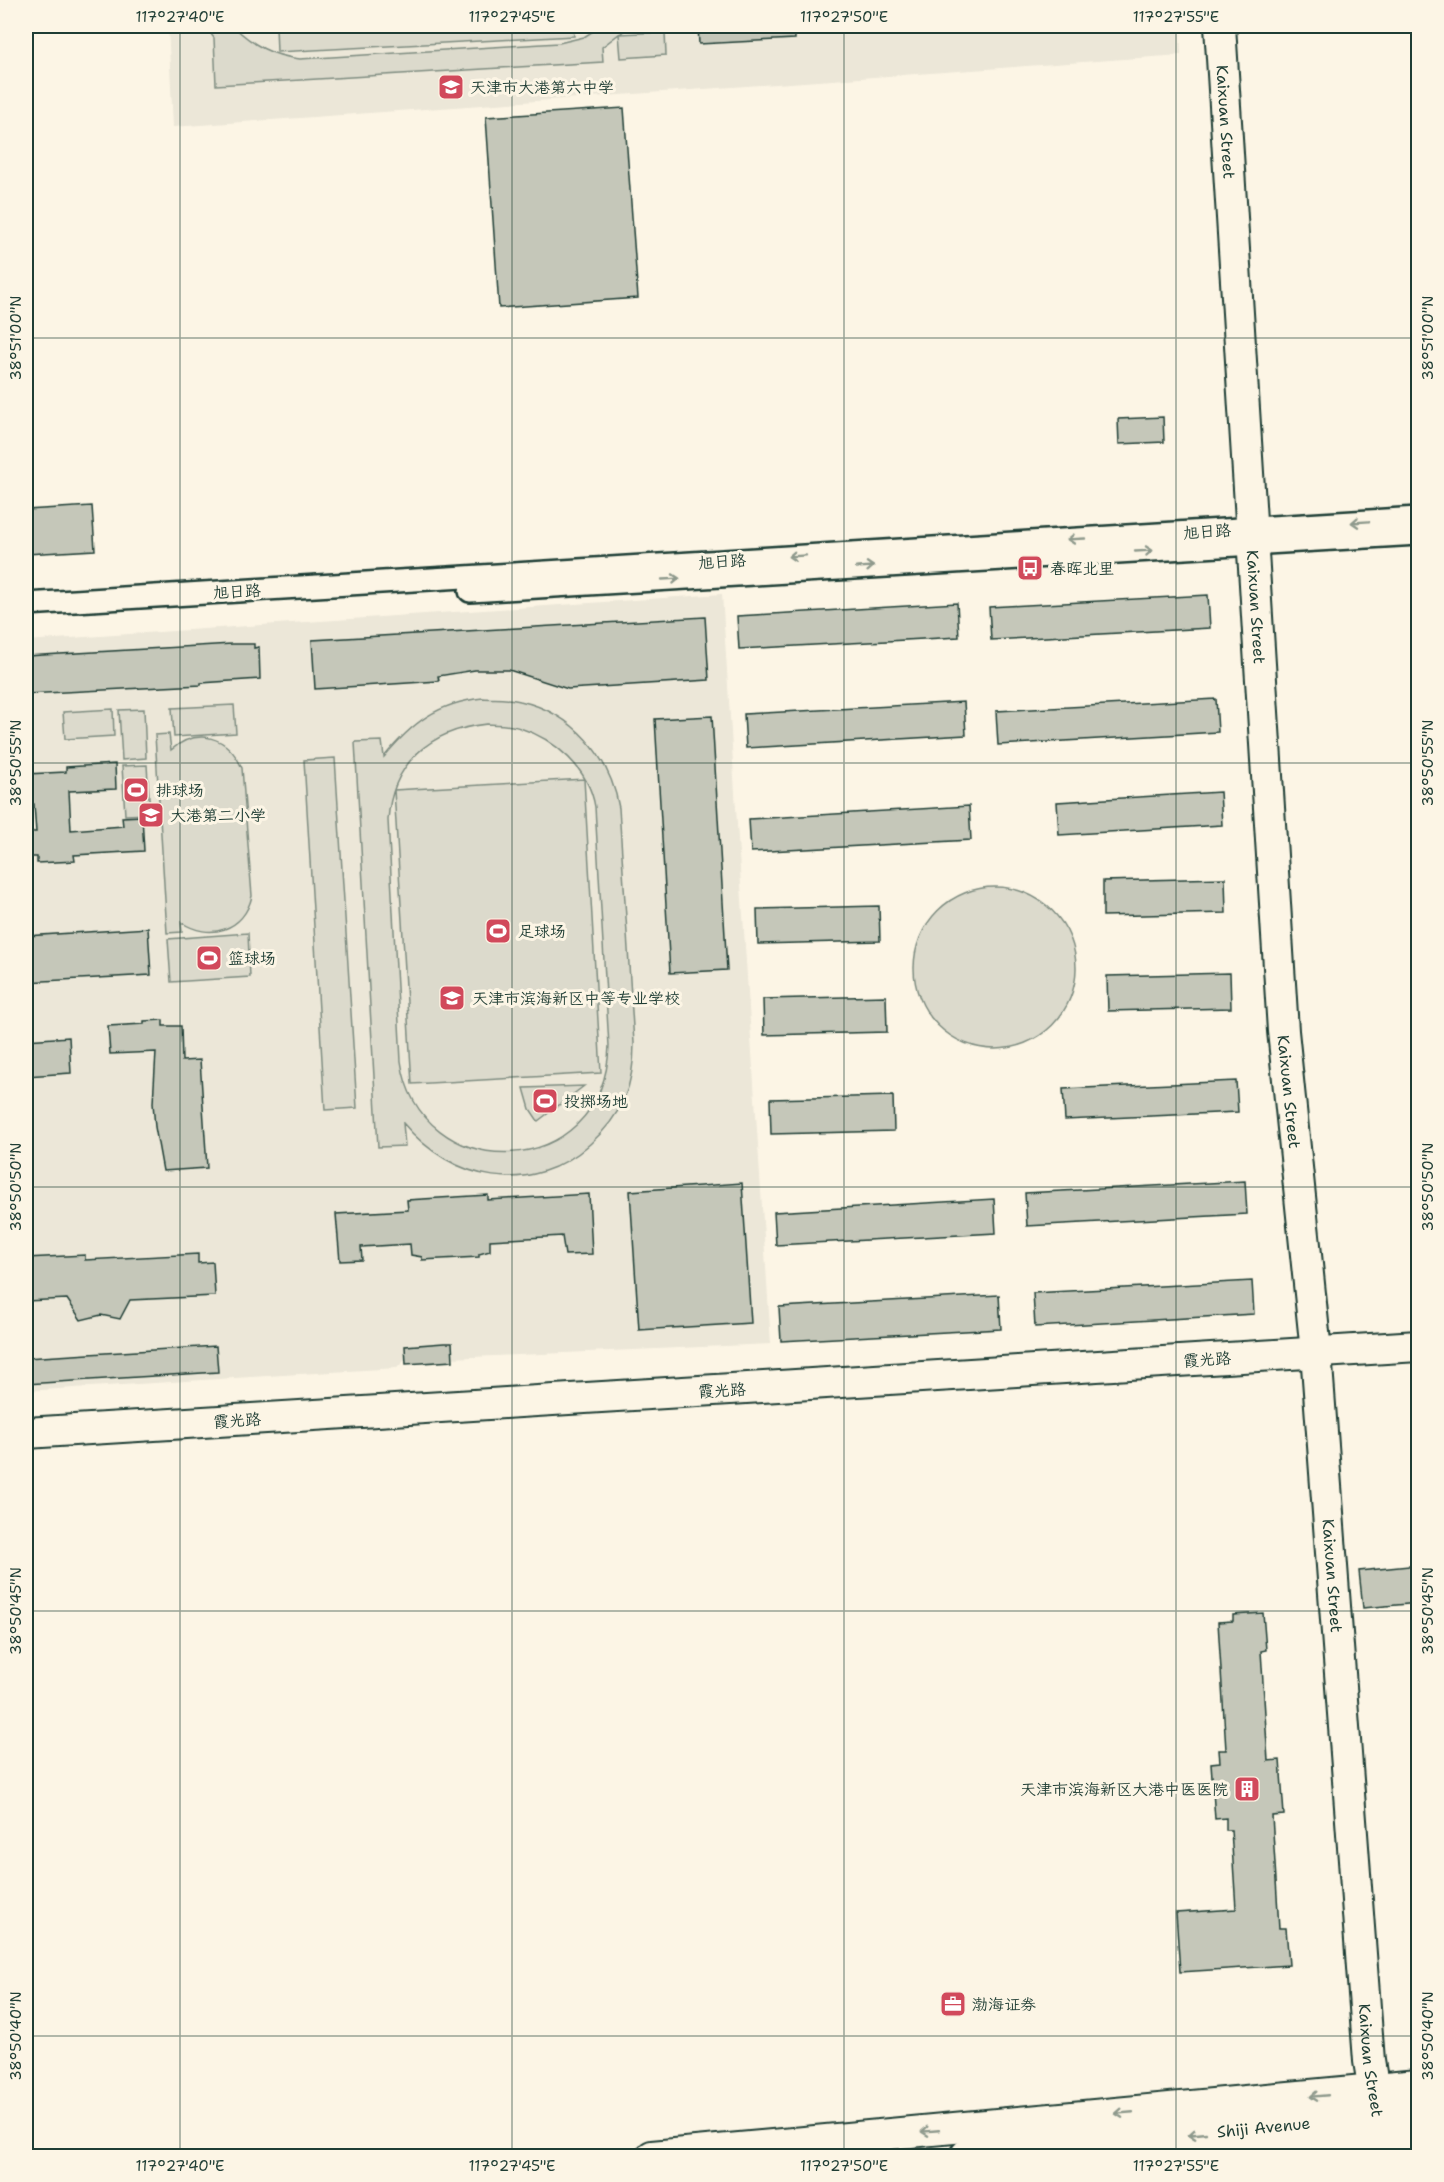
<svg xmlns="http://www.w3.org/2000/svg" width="1444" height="2182" font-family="'Shantell Sans','LXGW WenKai TC',sans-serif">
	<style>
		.built { fill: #ece7d8 }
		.green { fill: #dcdacc; stroke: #7e8c80; stroke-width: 1.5; fill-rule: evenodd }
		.building { fill: #c5c7b9; stroke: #1f3d34; stroke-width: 1.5 }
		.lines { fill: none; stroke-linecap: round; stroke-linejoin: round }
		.street-casing { stroke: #1f3d34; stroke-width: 26 }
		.secondary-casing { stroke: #1f3d34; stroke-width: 34 }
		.primary-casing { stroke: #1f3d34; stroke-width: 38 }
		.street { stroke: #fcf5e5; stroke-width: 21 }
		.secondary { stroke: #fcf5e5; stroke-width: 30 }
		.primary { stroke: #fcf5e5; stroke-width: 33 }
		.oneway { stroke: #8e998c }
		.ticks { fill: none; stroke: #1f3d34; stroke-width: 1.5; stroke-opacity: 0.45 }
		.labels { text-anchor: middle; stroke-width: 6; stroke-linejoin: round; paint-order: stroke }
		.poi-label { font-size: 16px; fill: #1f3d34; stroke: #fcf5e5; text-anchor: start }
		.street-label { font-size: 16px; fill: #1f3d34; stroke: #fcf5e5 }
		.neatline { fill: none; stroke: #1f3d34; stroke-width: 2 }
		.ticks-label { font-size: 15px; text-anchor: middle; fill: #1f3d34 }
	</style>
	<rect width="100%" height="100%" fill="#fcf5e5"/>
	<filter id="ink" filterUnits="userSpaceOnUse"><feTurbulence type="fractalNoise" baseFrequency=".0167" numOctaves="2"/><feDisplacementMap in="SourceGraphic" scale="12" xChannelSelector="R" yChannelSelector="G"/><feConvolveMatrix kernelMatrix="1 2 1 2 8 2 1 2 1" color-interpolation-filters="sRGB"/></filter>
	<g filter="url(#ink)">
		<!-- built -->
		<path class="built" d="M 168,26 L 1180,26 L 1181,55 L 173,127 Z
			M 722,594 L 771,1344 L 405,1360 L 397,1368 L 26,1391 L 26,641 Z"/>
		<!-- green -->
		<path class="green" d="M 205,26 L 233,26 C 253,45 272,56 300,59 L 559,43 L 584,37 L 601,26 L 629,26 L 620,34 L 665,32 L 666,55 L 621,58 L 619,34 L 602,47 L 603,62 L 216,85 L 214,38 Z
			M 276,26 L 573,26 L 574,36 L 277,52 Z
			M 483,698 C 495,699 508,698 520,701 C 573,713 610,756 619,808 L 634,1043 C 634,1086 622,1115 590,1144 C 530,1198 453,1182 403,1123 L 405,1146 L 378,1147 L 355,742 L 382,741 L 384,757 C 412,723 437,703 483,698 ZM 487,724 C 497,725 509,724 520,728 C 555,739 589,769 595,807 L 609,1046 C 604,1185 418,1186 401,1061 L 388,820 C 392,763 430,730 487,724 Z
			M 234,705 L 236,733 L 174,737 L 172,708 Z
			M 113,709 L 114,736 L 65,739 L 63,712 Z
			M 144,709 L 146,758 L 122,760 L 119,710 Z
			M 169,734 L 171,750 C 198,727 228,736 242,768 L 252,896 C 244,931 209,941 181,922 L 182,932 L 167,933 L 155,735 Z
			M 335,758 L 357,1108 L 325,1110 L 304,760 Z
			M 147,765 L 150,814 L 125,815 L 122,766 Z
			M 584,779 L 601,1073 L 412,1084 L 394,790 Z
			M914 968a81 81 0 1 1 162 0a81 81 0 1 1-162 0Z
			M 248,933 L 250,977 L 171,982 L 168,939 Z
			M 584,1086 L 538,1121 L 530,1109 L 524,1088 Z"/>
		<!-- building -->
		<path class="building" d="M 698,26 L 794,26 L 795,39 L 699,44 Z
			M 624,108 L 638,298 L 499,308 L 486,117 Z
			M 1163,417 L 1164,442 L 1119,444 L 1118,419 Z
			M 92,506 L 95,550 L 26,554 L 26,510 Z
			M 1208,595 L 1210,628 L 991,640 L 989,607 Z
			M 957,603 L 959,637 L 739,649 L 737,616 Z
			M 705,617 L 709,680 L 568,689 L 509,670 L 475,670 L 438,676 L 439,681 L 315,689 L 312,640 Z
			M 232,644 L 254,644 L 254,648 L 259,647 L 260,679 L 201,683 L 201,685 L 26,694 L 26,656 Z
			M 1216,699 L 1218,732 L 998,745 L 996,711 Z
			M 964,702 L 966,735 L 746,748 L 744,714 Z
			M 712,716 L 727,970 L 670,973 L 655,719 Z
			M 115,764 L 116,789 L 69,791 L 71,830 L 123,826 L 122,817 L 142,816 L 144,851 L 74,855 L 75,861 L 37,863 L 37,857 L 26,857 L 26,832 L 36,832 L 34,804 L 26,805 L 26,774 L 66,772 L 66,767 Z
			M 1220,792 L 1222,825 L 1059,835 L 1057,802 Z
			M 969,806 L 971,840 L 751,852 L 749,819 Z
			M 1225,878 L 1226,913 L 1103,916 L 1103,881 Z
			M 879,906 L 880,941 L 758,944 L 757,909 Z
			M 148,928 L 151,975 L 26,982 L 26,936 Z
			M 1230,973 L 1231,1008 L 1108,1011 L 1107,976 Z
			M 886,996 L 887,1032 L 764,1035 L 763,999 Z
			M 163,1020 L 163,1026 L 181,1026 L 182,1061 L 200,1060 L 207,1168 L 163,1171 L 155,1127 L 153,1103 L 156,1052 L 110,1054 L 108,1026 L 144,1024 L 144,1021 Z
			M 69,1037 L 71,1073 L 26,1076 L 26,1040 Z
			M 1236,1081 L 1238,1112 L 1065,1120 L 1063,1089 Z
			M 893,1096 L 894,1131 L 771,1134 L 770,1099 Z
			M 1245,1181 L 1247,1214 L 1027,1226 L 1025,1193 Z
			M 742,1183 L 751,1323 L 639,1330 L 630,1191 Z
			M 589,1194 L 592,1254 L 565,1255 L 562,1236 L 490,1240 L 490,1251 L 479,1254 L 479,1257 L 422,1260 L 422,1257 L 411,1255 L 410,1244 L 361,1247 L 362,1260 L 340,1261 L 336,1214 L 408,1210 L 407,1200 L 488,1195 L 488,1200 Z
			M 994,1199 L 996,1233 L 776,1245 L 774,1212 Z
			M 198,1254 L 198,1263 L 213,1262 L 215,1296 L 130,1300 L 120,1319 L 101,1315 L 81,1320 L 67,1299 L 26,1301 L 26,1258 L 85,1255 L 85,1260 Z
			M 1252,1281 L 1254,1314 L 1035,1327 L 1033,1293 Z
			M 999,1295 L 1001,1329 L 781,1341 L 779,1307 Z
			M 444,1343 L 452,1343 L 453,1361 L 406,1364 L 405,1346 Z
			M 216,1346 L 218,1372 L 26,1384 L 26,1358 Z
			M 1419,1565 L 1419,1603 L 1363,1608 L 1359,1571 Z
			M 1263,1613 L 1266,1650 L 1261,1651 L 1268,1761 L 1280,1760 L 1284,1815 L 1272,1816 L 1279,1928 L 1286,1928 L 1289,1965 L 1180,1972 L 1176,1913 L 1236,1909 L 1231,1830 L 1226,1830 L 1226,1818 L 1215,1819 L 1211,1763 L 1220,1762 L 1219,1750 L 1226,1750 L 1218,1622 L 1233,1621 L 1233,1615 Z"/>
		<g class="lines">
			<!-- street casing -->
			<g class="street-casing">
				<path id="street" d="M 470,591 L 1418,534
					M 26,604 L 1418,518"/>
			</g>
			<!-- secondary casing -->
			<g class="secondary-casing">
				<g id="secondary">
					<path id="s1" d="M 1220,26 L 1283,1031 L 1316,1352 L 1369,2061 L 1382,2140"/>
					<path d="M 26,1433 L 1418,1346"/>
					<path d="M 652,2156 L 1418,2085"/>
				</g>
			</g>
			<!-- primary casing -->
			<g class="primary-casing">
				<g id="primary">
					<path id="s2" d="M 967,2156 L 1418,2112"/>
					<path d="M 1234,2156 L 1418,2140"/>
				</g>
			</g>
			<!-- street -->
			<use href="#street" class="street"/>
			<!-- secondary -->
			<use href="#secondary" class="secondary"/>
			<!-- primary -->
			<use href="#primary" class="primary"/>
		</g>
		<!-- one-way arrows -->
		<defs><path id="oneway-shaft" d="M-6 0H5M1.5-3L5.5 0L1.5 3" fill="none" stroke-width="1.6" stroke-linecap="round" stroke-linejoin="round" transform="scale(1.5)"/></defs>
		<g class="oneway">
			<use href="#oneway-shaft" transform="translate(1360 522) rotate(176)"/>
			<use href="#oneway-shaft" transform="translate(1076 539) rotate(177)"/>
			<use href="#oneway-shaft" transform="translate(1144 551) rotate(-3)"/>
			<use href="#oneway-shaft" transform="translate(797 556) rotate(176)"/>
			<use href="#oneway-shaft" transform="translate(865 567) rotate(-4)"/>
			<use href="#oneway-shaft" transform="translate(671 579) rotate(-3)"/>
			<use href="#oneway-shaft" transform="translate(1319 2096) rotate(175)"/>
			<use href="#oneway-shaft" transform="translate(1124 2113) rotate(175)"/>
			<use href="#oneway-shaft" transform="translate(930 2131) rotate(175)"/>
			<use href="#oneway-shaft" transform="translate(1197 2134) rotate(174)"/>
		</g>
	</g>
	<!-- ticks -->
	<path class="ticks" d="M 180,26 L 180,2156M 512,26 L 512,2156M 844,26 L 844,2156M 1176,26 L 1176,2156M 26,338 L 1418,338M 26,763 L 1418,763M 26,1187 L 1418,1187M 26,1611 L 1418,1611M 26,2036 L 1418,2036"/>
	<!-- icons -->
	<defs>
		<g id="school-square" transform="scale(1.35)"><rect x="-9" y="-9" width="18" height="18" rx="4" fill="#d1495b" stroke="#fcf5e5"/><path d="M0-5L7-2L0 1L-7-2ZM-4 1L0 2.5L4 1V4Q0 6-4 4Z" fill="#fff"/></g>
		<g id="bus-square" transform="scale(1.35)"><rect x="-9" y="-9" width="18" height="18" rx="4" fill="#d1495b" stroke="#fcf5e5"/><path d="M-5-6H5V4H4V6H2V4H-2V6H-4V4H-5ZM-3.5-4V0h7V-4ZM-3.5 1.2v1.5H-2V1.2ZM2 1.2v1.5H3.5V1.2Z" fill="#fff"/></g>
		<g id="stadium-square" transform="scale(1.35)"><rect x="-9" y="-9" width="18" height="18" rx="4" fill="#d1495b" stroke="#fcf5e5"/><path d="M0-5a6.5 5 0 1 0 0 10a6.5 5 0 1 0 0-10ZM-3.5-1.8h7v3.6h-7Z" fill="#fff"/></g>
		<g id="building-square" transform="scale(1.35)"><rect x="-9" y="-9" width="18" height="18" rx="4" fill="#d1495b" stroke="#fcf5e5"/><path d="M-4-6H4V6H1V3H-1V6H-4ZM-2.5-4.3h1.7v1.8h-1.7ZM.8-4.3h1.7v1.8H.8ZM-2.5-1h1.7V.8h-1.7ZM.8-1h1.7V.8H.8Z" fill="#fff"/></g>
		<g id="office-square" transform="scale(1.35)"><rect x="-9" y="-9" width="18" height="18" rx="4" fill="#d1495b" stroke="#fcf5e5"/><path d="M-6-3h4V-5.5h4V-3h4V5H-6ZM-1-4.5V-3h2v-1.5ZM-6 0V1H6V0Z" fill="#fff"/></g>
	</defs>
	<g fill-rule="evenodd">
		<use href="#school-square" x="451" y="87"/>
		<use href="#bus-square" x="1030" y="568"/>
		<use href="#stadium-square" x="136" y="790"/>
		<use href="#school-square" x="151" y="815"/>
		<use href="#stadium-square" x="498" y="931"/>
		<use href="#stadium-square" x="209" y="958"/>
		<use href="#school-square" x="452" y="998"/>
		<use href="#stadium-square" x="545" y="1101"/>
		<use href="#building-square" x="1247" y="1789"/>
		<use href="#office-square" x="953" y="2004"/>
	</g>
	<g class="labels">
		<!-- poi labels -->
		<g class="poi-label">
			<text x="470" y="93">天津市大港第六中学</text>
			<text x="1050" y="574">春晖北里</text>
			<text x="156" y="796">排球场</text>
			<text x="170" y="821">大港第二小学</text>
			<text x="518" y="937">足球场</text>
			<text x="228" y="964">篮球场</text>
			<text x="472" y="1004">天津市滨海新区中等专业学校</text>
			<text x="564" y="1107">投掷场地</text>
			<text x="1228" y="1795" text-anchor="end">天津市滨海新区大港中医医院</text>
			<text x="972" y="2010">渤海证券</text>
		</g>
		<!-- street labels -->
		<g class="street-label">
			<text dy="6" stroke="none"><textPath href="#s1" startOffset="96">Kaixuan Street</textPath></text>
			<text transform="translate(1207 531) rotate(-4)" y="6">旭日路</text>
			<text transform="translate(722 561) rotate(-4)" y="6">旭日路</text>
			<text transform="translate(237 591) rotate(-3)" y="6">旭日路</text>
			<text dy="6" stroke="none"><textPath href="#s1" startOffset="582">Kaixuan Street</textPath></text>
			<text dy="6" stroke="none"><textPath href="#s1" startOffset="1068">Kaixuan Street</textPath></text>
			<text transform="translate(1207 1359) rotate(-4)" y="6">霞光路</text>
			<text transform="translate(722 1390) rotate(-3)" y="6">霞光路</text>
			<text transform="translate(237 1420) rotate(-4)" y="6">霞光路</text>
			<text dy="6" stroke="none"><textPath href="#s1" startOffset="1554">Kaixuan Street</textPath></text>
			<text dy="6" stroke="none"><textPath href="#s1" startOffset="2040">Kaixuan Street</textPath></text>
			<text dy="6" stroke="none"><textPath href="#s2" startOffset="298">Shiji Avenue</textPath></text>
		</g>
	</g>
	<!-- margin -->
	<rect width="1444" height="2182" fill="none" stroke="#fcf5e5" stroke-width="66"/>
	<rect x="33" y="33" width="1378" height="2116" class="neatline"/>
	<g class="ticks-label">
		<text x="180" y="22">117°27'40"E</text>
		<text x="512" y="22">117°27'45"E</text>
		<text x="844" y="22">117°27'50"E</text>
		<text x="1176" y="22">117°27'55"E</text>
		<text transform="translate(16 338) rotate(-90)" y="5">38°51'00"N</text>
		<text transform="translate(1428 338) rotate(-90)" y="5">38°51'00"N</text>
		<text transform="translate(16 763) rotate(-90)" y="5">38°50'55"N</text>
		<text transform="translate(1428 763) rotate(-90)" y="5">38°50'55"N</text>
		<text transform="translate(16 1187) rotate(-90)" y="5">38°50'50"N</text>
		<text transform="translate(1428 1187) rotate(-90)" y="5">38°50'50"N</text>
		<text transform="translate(16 1611) rotate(-90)" y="5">38°50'45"N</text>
		<text transform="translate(1428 1611) rotate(-90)" y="5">38°50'45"N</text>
		<text transform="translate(16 2036) rotate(-90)" y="5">38°50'40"N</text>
		<text transform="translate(1428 2036) rotate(-90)" y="5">38°50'40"N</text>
		<text x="180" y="2171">117°27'40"E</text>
		<text x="512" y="2171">117°27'45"E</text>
		<text x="844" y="2171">117°27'50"E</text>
		<text x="1176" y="2171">117°27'55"E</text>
	</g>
</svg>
